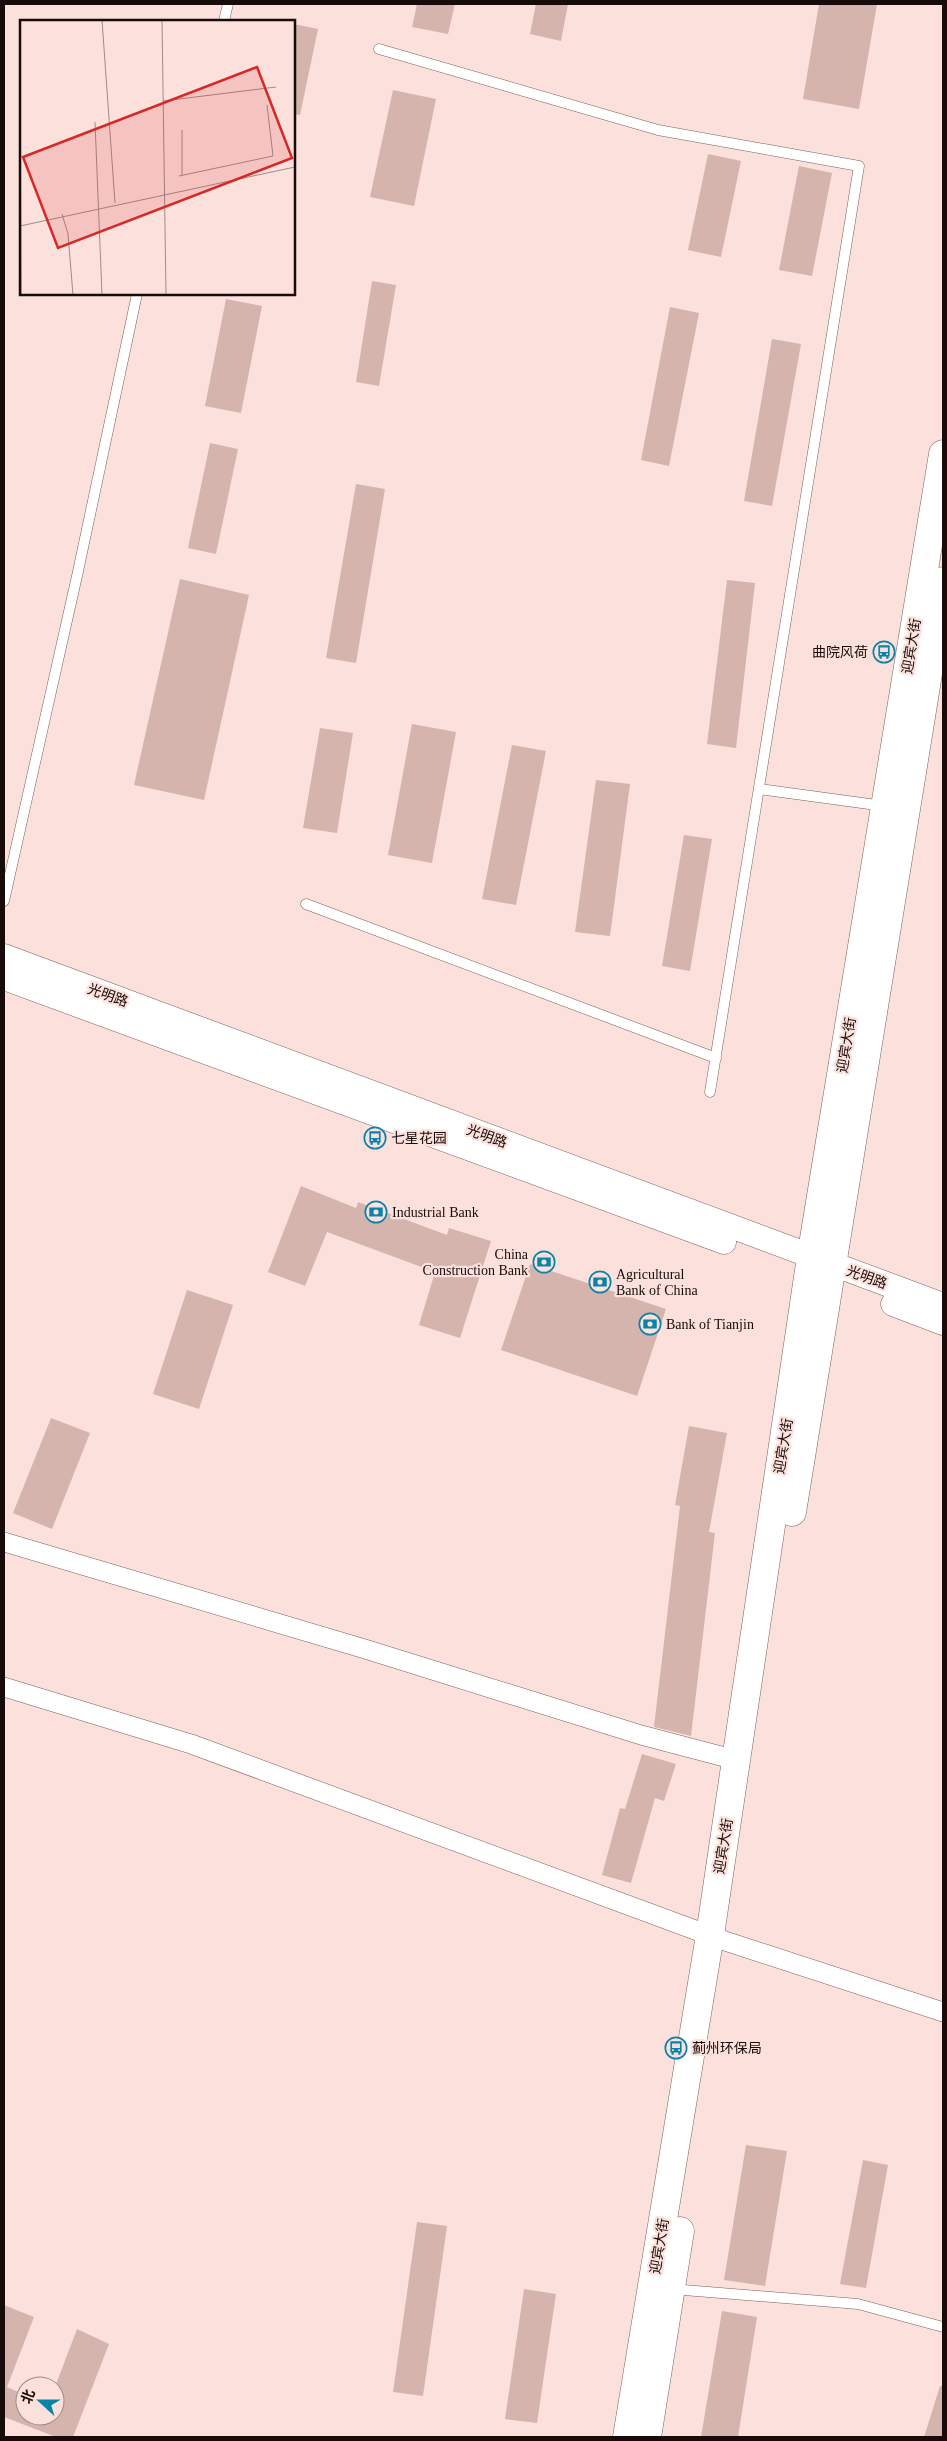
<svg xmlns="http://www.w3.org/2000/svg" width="947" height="2441" font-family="'Times New Roman','Noto Sans SC',serif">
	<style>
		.building { fill: #d6b4ae }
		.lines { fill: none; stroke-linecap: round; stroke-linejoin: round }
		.service-casing { stroke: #7d5f5a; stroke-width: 11 }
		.minor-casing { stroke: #7d5f5a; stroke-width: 20 }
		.tertiary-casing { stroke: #7d5f5a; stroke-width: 25 }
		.secondary-casing { stroke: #7d5f5a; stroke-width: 29 }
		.service { stroke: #fff; stroke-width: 10 }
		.minor { stroke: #fff; stroke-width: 19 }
		.tertiary { stroke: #fff; stroke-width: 24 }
		.secondary { stroke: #fff; stroke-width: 28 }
		.labels { text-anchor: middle; stroke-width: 4.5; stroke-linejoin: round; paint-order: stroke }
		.street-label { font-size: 14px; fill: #170c0a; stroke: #fce0db }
		.poi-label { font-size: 14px; fill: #170c0a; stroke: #fce0db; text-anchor: start }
		.inset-road { fill: none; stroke: #a08b87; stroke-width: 1 }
		.view { fill: #d62828; fill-opacity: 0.15; stroke: #d62828; stroke-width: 2.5 }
		.inset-edge { fill: none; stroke: #170c0a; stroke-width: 2.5 }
	</style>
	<rect width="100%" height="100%" fill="#fce0db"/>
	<!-- building -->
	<path class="building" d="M 417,4 L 455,4 L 448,34 L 412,27 Z
		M 536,4 L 568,4 L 561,41 L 530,34 Z
		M 819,4 L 877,4 L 859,109 L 803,99 Z
		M 294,24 L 318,29 L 300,115 L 294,114 Z
		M 393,90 L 436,99 L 414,206 L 370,197 Z
		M 708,154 L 741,161 L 721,257 L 688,250 Z
		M 799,166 L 832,173 L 812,276 L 779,270 Z
		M 372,281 L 396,285 L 379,386 L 356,382 Z
		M 226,299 L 262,306 L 241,413 L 205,406 Z
		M 670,307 L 699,313 L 669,466 L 641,460 Z
		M 772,339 L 801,344 L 772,506 L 744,501 Z
		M 210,443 L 238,449 L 216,554 L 188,548 Z
		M 356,484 L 385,489 L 356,663 L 326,658 Z
		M 180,579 L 249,595 L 204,800 L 134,785 Z
		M 727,580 L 755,583 L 736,748 L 707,744 Z
		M 412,724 L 456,732 L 432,863 L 388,855 Z
		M 320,728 L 353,733 L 337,833 L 303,828 Z
		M 512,745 L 546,751 L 516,905 L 482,899 Z
		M 596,780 L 630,784 L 610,936 L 575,932 Z
		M 684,835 L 712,839 L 690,971 L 662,966 Z
		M 301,1186 L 356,1208 L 358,1202 L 447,1235 L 449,1228 L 491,1241 L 460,1338 L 419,1325 L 435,1272 L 327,1232 L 305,1286 L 268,1272 Z
		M 530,1264 L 666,1309 L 637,1396 L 501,1350 Z
		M 187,1290 L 233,1305 L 199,1409 L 153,1394 Z
		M 51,1418 L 90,1433 L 52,1529 L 13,1513 Z
		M 689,1426 L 727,1433 L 709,1532 L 715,1533 L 691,1736 L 654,1727 L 680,1506 L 675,1505 Z
		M 642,1754 L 676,1764 L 664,1801 L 655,1798 L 631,1883 L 602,1875 L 620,1808 L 625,1809 Z
		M 746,2145 L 787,2151 L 765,2286 L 724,2280 Z
		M 863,2160 L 888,2165 L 866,2288 L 840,2284 Z
		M 417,2222 L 447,2226 L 423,2396 L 393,2392 Z
		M 524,2289 L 556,2294 L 537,2423 L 505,2419 Z
		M 4,2305 L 34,2317 L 7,2387 L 25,2395 L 25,2416 L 55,2416 L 55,2387 L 77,2329 L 109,2344 L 73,2437 L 56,2437 L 4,2417 Z
		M 722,2311 L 757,2317 L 738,2437 L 701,2437 Z
		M 940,2386 L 943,2386 L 943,2437 L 924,2437 Z"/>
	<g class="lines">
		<!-- service casing -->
		<g class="service-casing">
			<path id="service" d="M 224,21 L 228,4
				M 379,49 L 658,130 L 859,166 L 710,1092
				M 759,789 L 884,806
				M 4,901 L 77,576 L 137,294
				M 306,904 L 716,1058
				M 671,2289 L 858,2304 L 943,2327"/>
		</g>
		<!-- minor casing -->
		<g class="minor-casing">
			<path id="minor" d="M 4,1542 L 365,1649 L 641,1735 L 736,1760
				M 4,1687 L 191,1744 L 725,1941 L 943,2012"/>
		</g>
		<!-- tertiary casing -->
		<g class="tertiary-casing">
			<path id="tertiary" d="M 4,956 L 943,1305
				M 4,978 L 724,1242
				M 893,1304 L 943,1323"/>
		</g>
		<!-- secondary casing -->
		<g class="secondary-casing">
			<path id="secondary" d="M 792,1512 L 943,581
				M 627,2437 L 710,1935 L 811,1257 L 943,454
				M 647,2437 L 680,2231"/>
		</g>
		<!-- service -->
		<use href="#service" class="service"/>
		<!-- minor -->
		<use href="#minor" class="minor"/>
		<!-- tertiary -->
		<use href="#tertiary" class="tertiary"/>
		<!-- secondary -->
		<use href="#secondary" class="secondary"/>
	</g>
	<!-- icons -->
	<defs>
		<g id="bus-ring" transform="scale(1.125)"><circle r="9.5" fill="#fce0db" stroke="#0a83a9" stroke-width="1.5"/><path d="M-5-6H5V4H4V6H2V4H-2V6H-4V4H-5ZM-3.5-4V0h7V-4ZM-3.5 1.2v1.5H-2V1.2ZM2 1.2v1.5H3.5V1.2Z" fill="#0a83a9"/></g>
		<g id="bank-ring" transform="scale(1.125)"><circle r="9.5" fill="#fce0db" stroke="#0a83a9" stroke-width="1.5"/><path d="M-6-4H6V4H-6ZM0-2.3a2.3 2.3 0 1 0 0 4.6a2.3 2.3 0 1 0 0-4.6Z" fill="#0a83a9"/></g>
	</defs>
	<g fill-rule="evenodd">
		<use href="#bus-ring" x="884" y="652"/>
		<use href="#bus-ring" x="375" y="1138"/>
		<use href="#bank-ring" x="376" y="1212"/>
		<use href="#bank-ring" x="544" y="1262"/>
		<use href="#bank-ring" x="600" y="1282"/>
		<use href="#bank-ring" x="650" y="1324"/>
		<use href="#bus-ring" x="676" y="2048"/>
	</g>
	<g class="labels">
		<!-- street labels -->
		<g class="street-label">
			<text transform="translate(911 646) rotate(-81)" y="5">迎宾大街</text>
			<text transform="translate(108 995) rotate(20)" y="5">光明路</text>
			<text transform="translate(846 1045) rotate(-81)" y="5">迎宾大街</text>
			<text transform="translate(487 1136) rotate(20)" y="5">光明路</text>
			<text transform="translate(867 1277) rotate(20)" y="5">光明路</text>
			<text transform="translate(783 1446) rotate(-81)" y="5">迎宾大街</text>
			<text transform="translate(723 1846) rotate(-81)" y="5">迎宾大街</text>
			<text transform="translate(659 2246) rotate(-81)" y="5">迎宾大街</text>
		</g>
		<!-- poi labels -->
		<g class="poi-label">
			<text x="868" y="657" text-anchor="end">曲院风荷</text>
			<text x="391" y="1143">七星花园</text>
			<text x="392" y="1217">Industrial Bank</text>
			<text x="528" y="1259" text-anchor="end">China<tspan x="528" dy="16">Construction Bank</tspan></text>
			<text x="616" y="1279">Agricultural<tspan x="616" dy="16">Bank of China</tspan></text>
			<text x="666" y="1329">Bank of Tianjin</text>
			<text x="692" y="2053">蓟州环保局</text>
		</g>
	</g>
	<!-- overview -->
	<g transform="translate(20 20)">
		<rect width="275" height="275" fill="#fce0db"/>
		<path class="inset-road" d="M 0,0 L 1,275M 82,0 L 95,183M 142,0 L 146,275M 143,81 L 256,67M 75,102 L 82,275M 162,110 L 162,155M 159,156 L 253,136 L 247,85M 42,194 L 48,214 L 53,275M 0,206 L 275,147"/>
		<path class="view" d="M 237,47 L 272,138 L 38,228 L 3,137 Z"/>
		<rect width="275" height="275" class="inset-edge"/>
	</g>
	<!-- border -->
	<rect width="947" height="2441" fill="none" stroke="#170c0a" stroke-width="10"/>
	<!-- north arrow -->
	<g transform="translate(40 2401) rotate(291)"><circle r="24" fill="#fce0db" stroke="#a08b87"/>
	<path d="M0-4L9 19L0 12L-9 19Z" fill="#0a83a9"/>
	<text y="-8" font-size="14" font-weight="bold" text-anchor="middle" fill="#170c0a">北</text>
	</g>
</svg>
